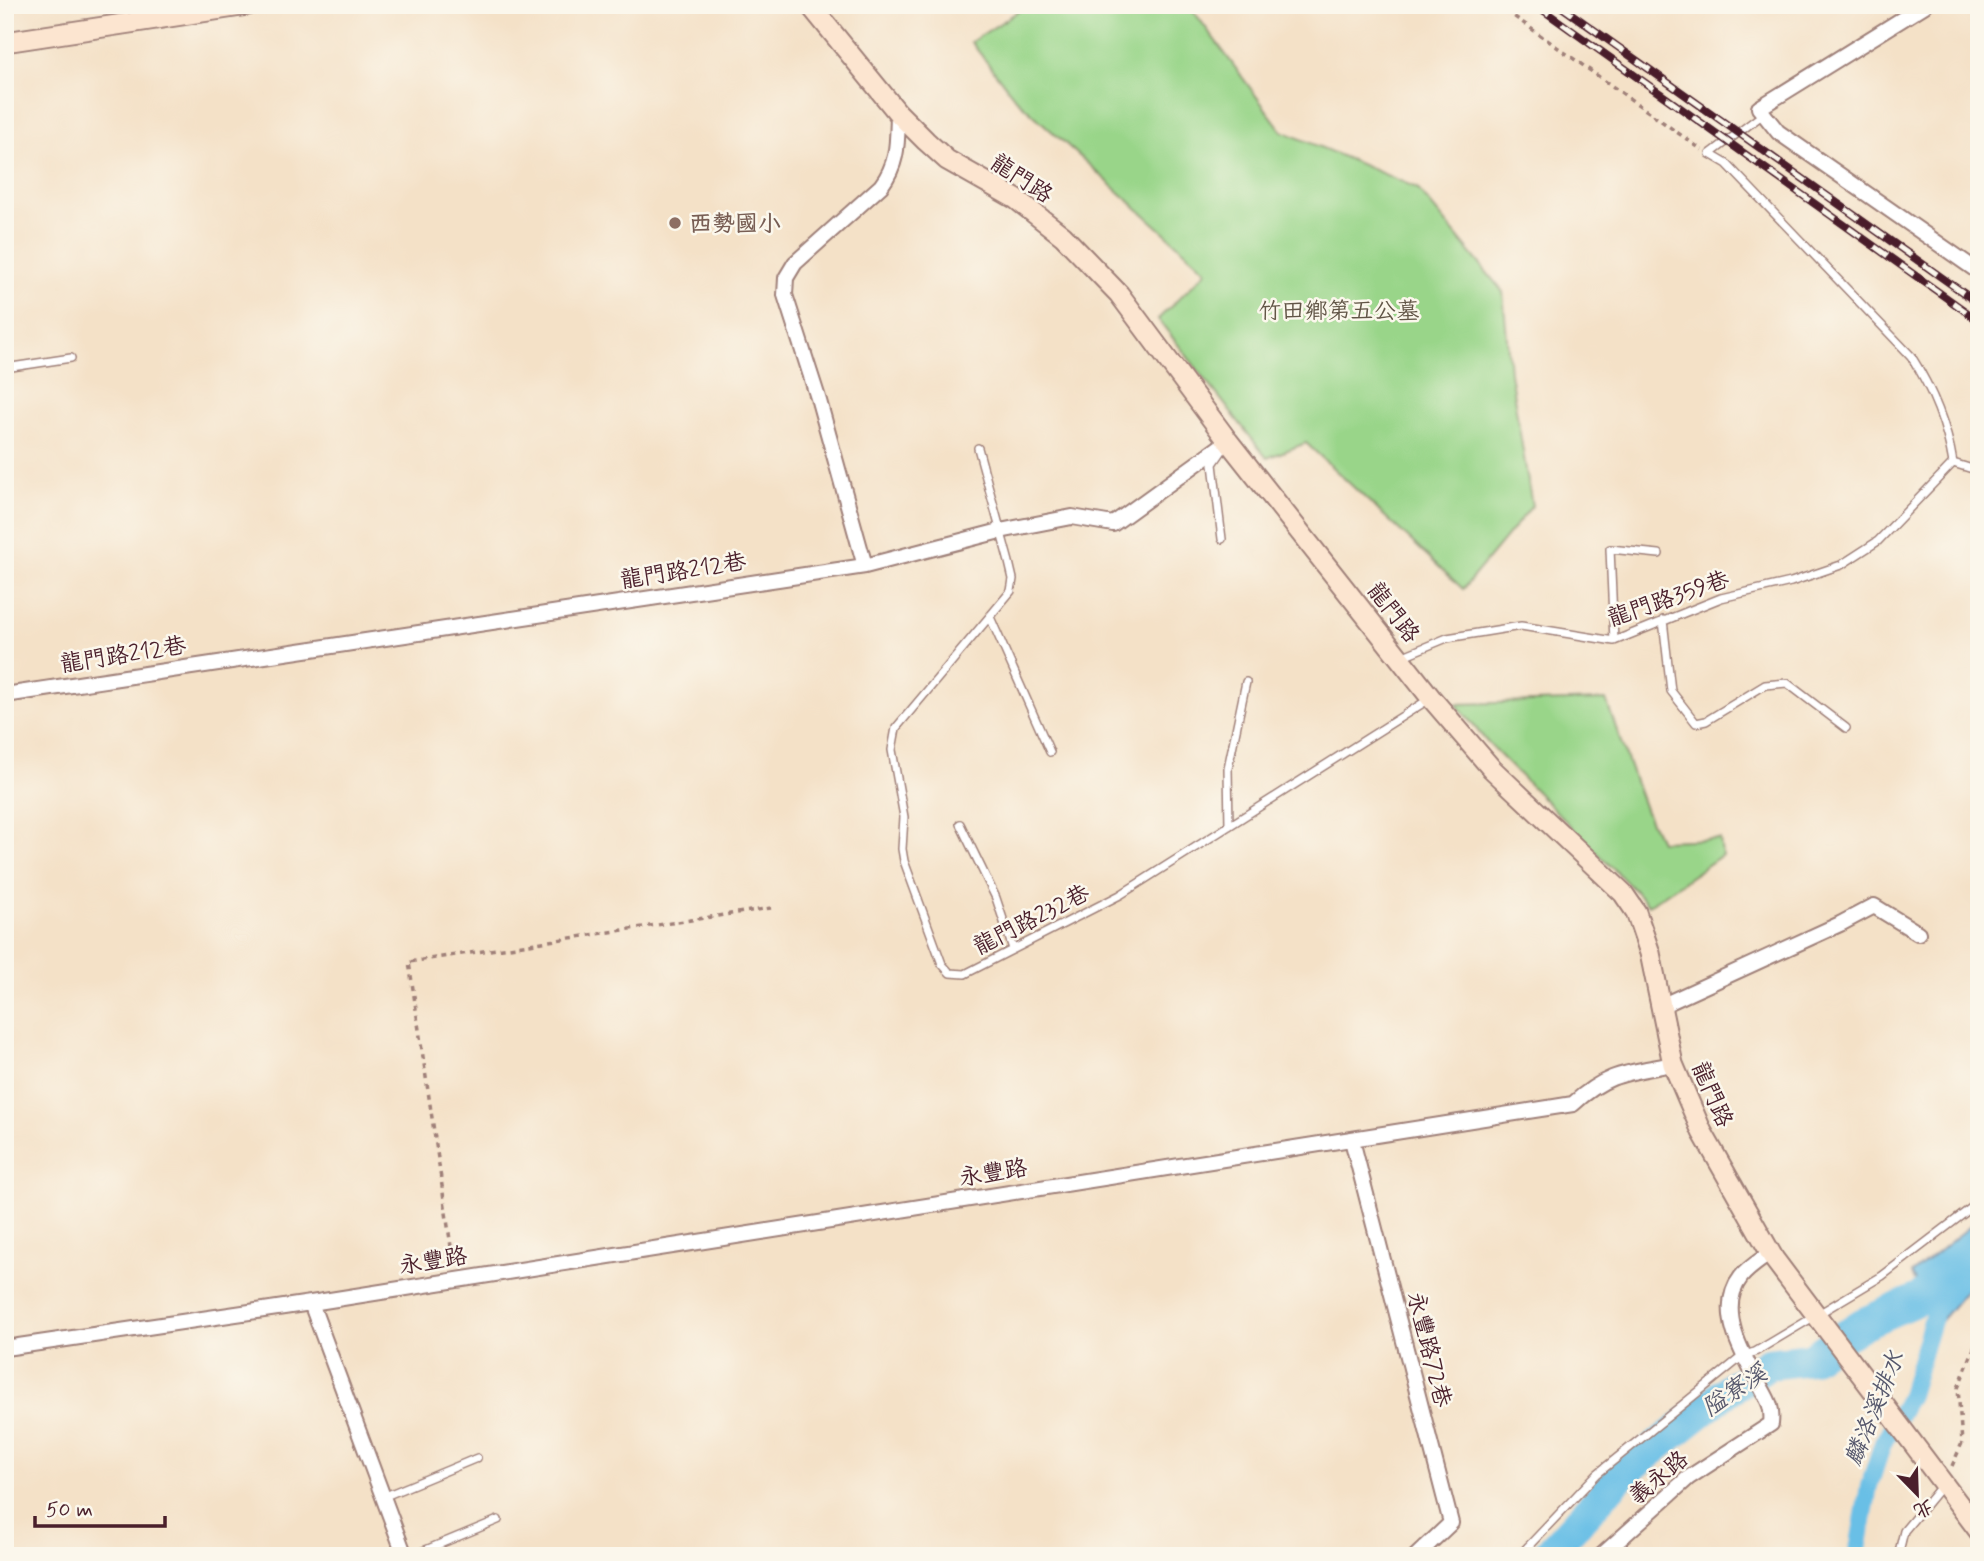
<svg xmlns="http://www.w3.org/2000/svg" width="1984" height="1561" font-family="Mynerve,'LXGW WenKai TC',sans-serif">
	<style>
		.green { fill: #99d589; stroke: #727a5a; stroke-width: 2 }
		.water { fill: #69bfe6; stroke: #5a6f88; stroke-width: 2 }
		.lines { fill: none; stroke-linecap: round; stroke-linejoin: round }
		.canal { stroke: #69bfe6; stroke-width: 18 }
		.river { stroke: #69bfe6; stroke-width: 32 }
		.lane-casing { stroke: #9f8079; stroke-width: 10 }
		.street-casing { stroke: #9f8079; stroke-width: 18 }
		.secondary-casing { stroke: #9f8079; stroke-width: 23 }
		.path { stroke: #9f8079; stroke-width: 3.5; stroke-dasharray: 5 5; stroke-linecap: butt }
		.lane { stroke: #fff; stroke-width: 7 }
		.street { stroke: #fff; stroke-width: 14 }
		.secondary { stroke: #fce5d0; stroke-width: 19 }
		.rail-casing { stroke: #4a1f2b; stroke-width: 8 }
		.rail { stroke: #fbf7ec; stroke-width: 5; stroke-dasharray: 16; stroke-linecap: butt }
		.education-dot { fill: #8d6e63; stroke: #fbf7ec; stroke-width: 2.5 }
		.labels { text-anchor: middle; stroke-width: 5; stroke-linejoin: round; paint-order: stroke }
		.street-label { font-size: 23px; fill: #4a1f2b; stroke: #fbf7ec }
		.education-label { font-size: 23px; font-weight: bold; fill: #785e54; stroke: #fbf7ec; text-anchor: start }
		.park-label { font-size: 23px; fill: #625647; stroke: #fbf7ec }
		.water-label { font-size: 24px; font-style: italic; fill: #55576c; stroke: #fbf7ec }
	</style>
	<rect width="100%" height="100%" fill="#fbf7ec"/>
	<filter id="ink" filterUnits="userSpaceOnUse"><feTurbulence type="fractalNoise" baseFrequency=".0143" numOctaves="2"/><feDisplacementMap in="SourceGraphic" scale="14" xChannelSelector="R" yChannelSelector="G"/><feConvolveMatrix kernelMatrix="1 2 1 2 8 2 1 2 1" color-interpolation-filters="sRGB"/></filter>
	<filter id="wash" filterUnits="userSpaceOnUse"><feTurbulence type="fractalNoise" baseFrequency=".00686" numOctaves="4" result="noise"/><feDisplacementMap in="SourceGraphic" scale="28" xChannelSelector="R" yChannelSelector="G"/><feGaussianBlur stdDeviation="1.57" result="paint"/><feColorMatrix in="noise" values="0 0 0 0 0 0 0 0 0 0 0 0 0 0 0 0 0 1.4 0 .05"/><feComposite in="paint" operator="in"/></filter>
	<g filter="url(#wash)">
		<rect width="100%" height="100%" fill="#f4e1c7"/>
		<!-- green -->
		<path class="green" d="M 1028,5 L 1189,5 L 1282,131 L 1417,188 L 1503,292 L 1510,373 L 1532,506 L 1463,589 L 1306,443 L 1267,458 L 1158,319 L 1207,271 L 1016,99 L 971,42 Z
			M 1606,700 L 1646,812 L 1660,841 L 1720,839 L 1722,855 L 1649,905 L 1487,742 L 1456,704 Z"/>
		<!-- water -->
		<path class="water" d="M 1979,1219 L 1979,1275 L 1933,1330 L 1912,1273 Z"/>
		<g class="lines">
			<!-- canal -->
			<path class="canal" d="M 1857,1556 L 1869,1486 L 1883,1443 L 1910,1395 L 1937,1304"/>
			<!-- river -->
			<path class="river" d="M 1546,1556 L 1621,1475 L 1731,1388 L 1768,1364 L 1810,1359 L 1862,1324 L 1919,1299 L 1943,1279 L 1979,1241"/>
		</g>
	</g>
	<g filter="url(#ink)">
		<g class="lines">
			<!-- lane casing -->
			<g class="lane-casing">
				<path id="lane" d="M 1762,115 L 1710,154 L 1727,164 L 1911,356 C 1932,389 1947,425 1953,463 L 1979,471
					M 5,368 L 71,358
					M 978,448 L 1009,562 L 1013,579 L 1011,591 L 896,728 L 892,750 L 904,817 L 902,849 L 904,861 L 942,964 L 950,973 L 965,974 L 1120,895 L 1431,698
					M 1222,539 L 1213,464 L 1222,451
					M 990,617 L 1050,752
					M 1663,620 L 1671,691 L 1696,723 L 1706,721 L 1765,685 L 1787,683 L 1846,728
					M 1614,641 L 1610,549 L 1659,554
					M 1401,657 L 1447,638 L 1521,626 L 1614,641 L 1721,598 L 1791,582 L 1841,565 L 1878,541 L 1953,463
					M 960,824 L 996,898 L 1013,949
					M 1229,826 L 1228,768 L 1246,682
					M 383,1497 L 477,1458
					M 411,1556 L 498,1520
					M 1519,1556 L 1597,1474 L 1744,1355 L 1755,1352 L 1882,1276 L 1979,1202
					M 1898,1556 L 1904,1531 L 1943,1484"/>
			</g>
			<!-- street casing -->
			<g class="street-casing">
				<path id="street" d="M 1925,5 L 1759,108 L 1778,132 L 1979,272
					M 865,566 L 819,401 L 785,295 L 786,278 L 795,263 L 881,186 C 899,162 897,142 898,113
					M 5,695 L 865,566 L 1000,531 L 1072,517 L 1113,524 L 1228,441
					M 1661,1006 L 1840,924 L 1874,906 L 1918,933
					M 1352,1140 L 1451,1523 L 1416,1556
					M 311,1303 L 405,1556
					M 5,1348 L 311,1303 L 1573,1104 C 1608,1072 1628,1073 1673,1064
					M 1601,1556 L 1688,1478 L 1771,1424 C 1773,1406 1768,1400 1759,1384 C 1742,1354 1716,1309 1741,1277 C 1748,1268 1761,1260 1770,1253"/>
			</g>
			<!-- secondary casing -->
			<g class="secondary-casing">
				<path id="secondary" d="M 810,5 L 898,113 L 926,141 L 947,160 L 1016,199 L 1063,236 L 1119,294 L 1228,441 L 1431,698 L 1492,769 L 1623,893 L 1636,912 L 1650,953 L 1673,1064 L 1702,1132 L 1774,1259 L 1979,1531
					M 5,42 L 248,5"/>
			</g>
			<!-- path -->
			<path class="path" d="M 1498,5 L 1702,150
				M 454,1267 L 409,962 L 771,908
				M 1952,1466 L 1962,1443 L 1958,1388 L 1979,1336"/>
			<!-- lane -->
			<use href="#lane" class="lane"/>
			<!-- street -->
			<use href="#street" class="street"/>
			<!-- secondary -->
			<use href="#secondary" class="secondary"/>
			<!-- rail casing -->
			<g class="rail-casing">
				<path id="rail" d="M 1536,5 L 1979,321
					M 1559,5 L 1979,304"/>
			</g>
			<!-- rail -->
			<use href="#rail" class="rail"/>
		</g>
	</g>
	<!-- markers -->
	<circle class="education-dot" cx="675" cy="223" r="7"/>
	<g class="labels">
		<!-- street labels -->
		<g class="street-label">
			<text transform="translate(1022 178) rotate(33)" y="8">龍門路</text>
			<text transform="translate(683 570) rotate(-9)" y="8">龍門路212巷</text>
			<text transform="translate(1668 598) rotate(-19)" y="8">龍門路359巷</text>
			<text transform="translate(1394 612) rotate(52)" y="8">龍門路</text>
			<text transform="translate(123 654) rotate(-9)" y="8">龍門路212巷</text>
			<text transform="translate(1031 919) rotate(-27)" y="8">龍門路232巷</text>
			<text transform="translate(1713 1094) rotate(66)" y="8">龍門路</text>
			<text transform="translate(993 1172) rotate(-9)" y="8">永豐路</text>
			<text transform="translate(433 1260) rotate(-9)" y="8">永豐路</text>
			<text transform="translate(1430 1349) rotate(76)" y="8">永豐路72巷</text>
			<text transform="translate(1658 1477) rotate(-40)" y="8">義永路</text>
		</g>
		<!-- education labels -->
		<g class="education-label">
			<text x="689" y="231">西勢國小</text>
		</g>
		<!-- park labels -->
		<g class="park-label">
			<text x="1339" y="318">竹田鄉第五公墓</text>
		</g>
		<!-- water labels -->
		<g class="water-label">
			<text transform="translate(1734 1390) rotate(-34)" y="8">隘寮溪</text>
			<text transform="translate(1874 1408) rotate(-68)" y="8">麟洛溪排水</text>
		</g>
	</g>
	<!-- margin -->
	<rect width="1984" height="1561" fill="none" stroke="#fbf7ec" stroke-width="28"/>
	<!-- north arrow -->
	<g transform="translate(1917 1494) rotate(157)" stroke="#fbf7ec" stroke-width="5" paint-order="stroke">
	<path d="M0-5L12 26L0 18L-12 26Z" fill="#4a1f2b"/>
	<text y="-10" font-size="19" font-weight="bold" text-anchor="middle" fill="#4a1f2b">北</text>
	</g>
	<!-- scale -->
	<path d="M35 1516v10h130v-10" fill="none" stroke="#4a1f2b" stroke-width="3.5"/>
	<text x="46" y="1516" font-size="21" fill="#4a1f2b" stroke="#fbf7ec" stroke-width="5" paint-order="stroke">50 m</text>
</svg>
